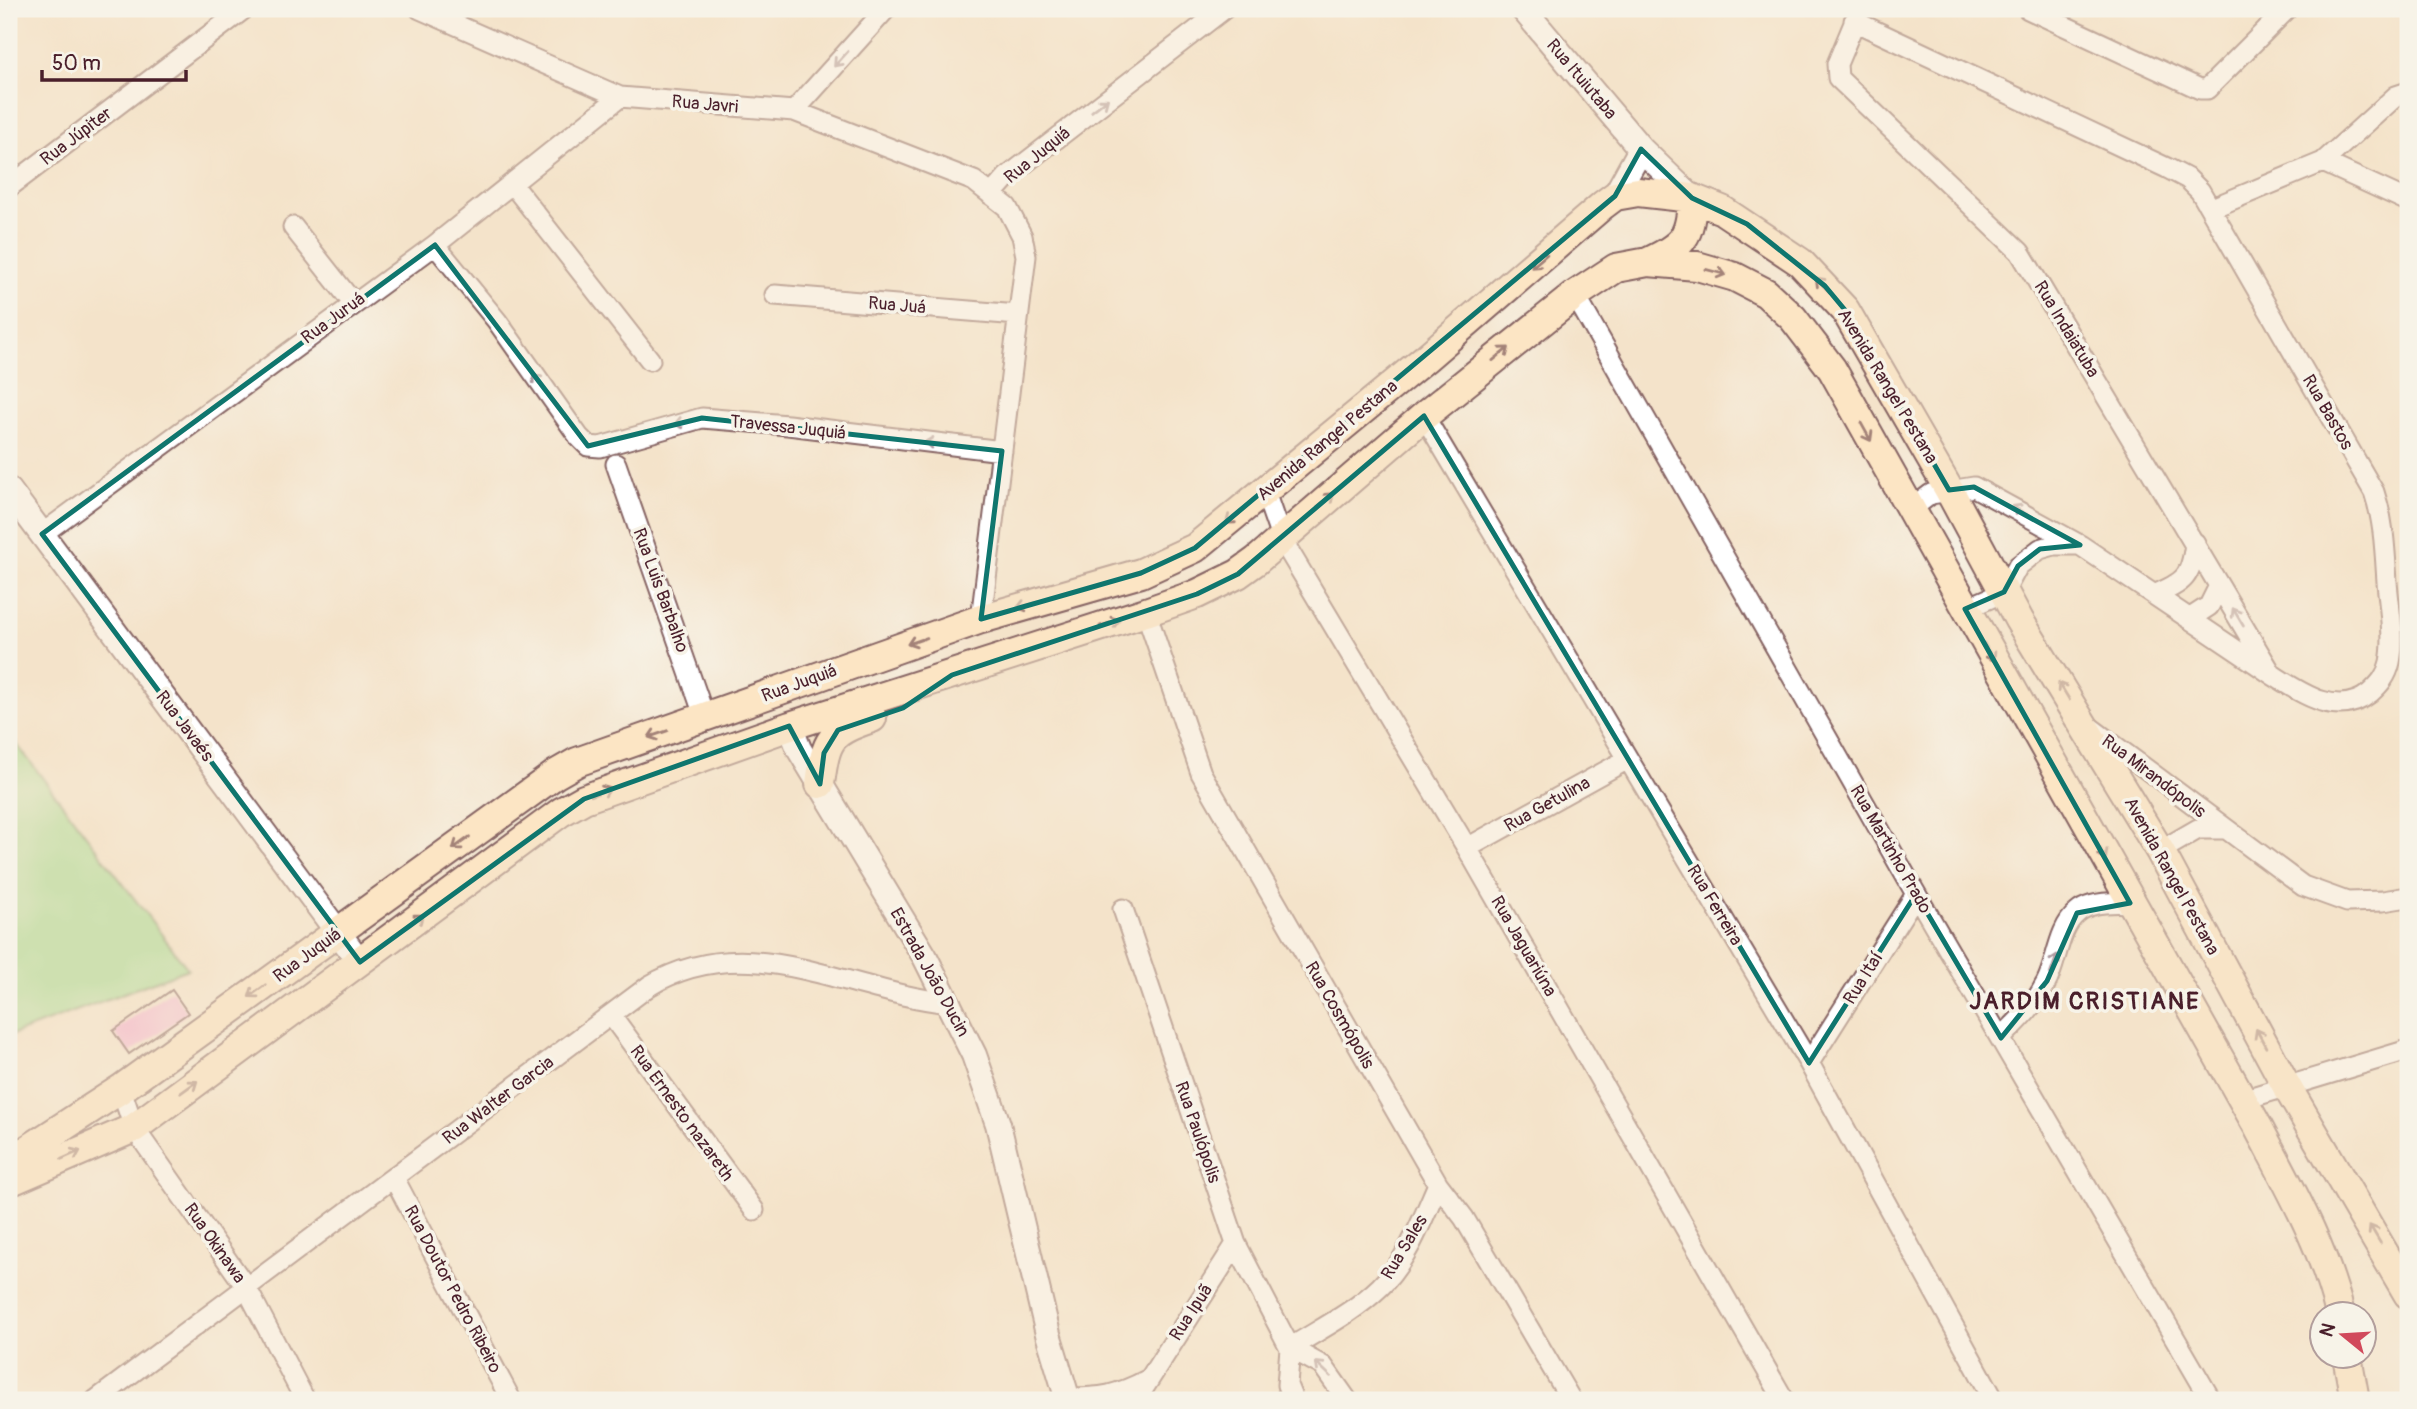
<svg xmlns="http://www.w3.org/2000/svg" width="2417" height="1409" font-family="Pangolin,sans-serif">
	<style>
		.green { fill: #9fdc90; stroke: #747e5e; stroke-width: 2 }
		.building { fill: #f4a5d3 }
		.lines { fill: none; stroke-linecap: round; stroke-linejoin: round }
		.minor-casing { stroke: #866463; stroke-width: 23 }
		.tertiary-casing { stroke: #866463; stroke-width: 28 }
		.secondary-casing { stroke: #866463; stroke-width: 32 }
		.minor { stroke: #fff; stroke-width: 19 }
		.tertiary { stroke: #fff; stroke-width: 24 }
		.secondary { stroke: #fce5c4; stroke-width: 28 }
		.oneway { stroke: #ae9aa0 }
		.oneway2 { stroke: #a38278 }
		.marked { fill: none; stroke: #0f766e; stroke-width: 5; stroke-linejoin: round }
		.labels { text-anchor: middle; stroke-width: 7; stroke-linejoin: round; paint-order: stroke }
		.street-label { font-size: 18px; fill: #4a1f2b; stroke: #f7f3e8 }
		.district-label { font-size: 24px; font-weight: bold; letter-spacing: 2px; fill: #4a1f2b; stroke: #f7f3e8 }
	</style>
	<rect width="100%" height="100%" fill="#f7f3e8"/>
	<filter id="ink" filterUnits="userSpaceOnUse"><feTurbulence type="fractalNoise" baseFrequency=".0143" numOctaves="2"/><feDisplacementMap in="SourceGraphic" scale="14" xChannelSelector="R" yChannelSelector="G"/><feConvolveMatrix kernelMatrix="1 2 1 2 8 2 1 2 1" color-interpolation-filters="sRGB"/></filter>
	<filter id="wash" filterUnits="userSpaceOnUse"><feTurbulence type="fractalNoise" baseFrequency=".00686" numOctaves="4" result="noise"/><feDisplacementMap in="SourceGraphic" scale="28" xChannelSelector="R" yChannelSelector="G"/><feGaussianBlur stdDeviation="1.57" result="paint"/><feColorMatrix in="noise" values="0 0 0 0 0 0 0 0 0 0 0 0 0 0 0 0 0 1.4 0 .05"/><feComposite in="paint" operator="in"/></filter>
	<g filter="url(#wash)">
		<rect width="100%" height="100%" fill="#f4e3ca"/>
		<!-- green -->
		<path class="green" d="M 9,734 L 188,969 L 9,1036 Z"/>
		<g id="blocks">
			<!-- building -->
			<path class="building" d="M 172,990 L 188,1013 L 129,1054 L 113,1031 Z"/>
		</g>
	</g>
	<g filter="url(#ink)">
		<use href="#blocks" fill-opacity="0" stroke="#866463" stroke-width="2"/>
		<g class="lines">
			<!-- minor casing -->
			<g class="minor-casing">
				<path id="minor" d="M 420,9 L 620,97 L 794,111 L 974,181 L 1007,207 L 1022,236 L 1026,256 L 981,619
					M 1860,9 L 1837,64 L 1838,78 L 2020,252 L 2270,671
					M 2028,9 L 2200,89 L 2207,89 L 2287,9
					M 1854,21 L 2167,168 L 2188,179 L 2200,191 L 2374,492 C 2384,521 2385,551 2387,582 C 2389,607 2395,638 2390,662 C 2387,676 2380,684 2370,693 C 2338,719 2301,693 2273,675 L 2080,545 L 1974,487 L 1931,494 L 1910,510
					M 794,111 L 886,9
					M 2323,162 L 2408,201
					M 513,185 L 650,360
					M 9,187 L 244,9
					M 991,195 L 1007,177 L 1224,9
					M 2212,208 L 2323,162 L 2396,96 L 2408,92
					M 293,227 L 353,303
					M 435,245 L 497,321 L 579,437 L 588,446 L 600,447 L 702,418 L 788,425 L 1002,451
					M 775,295 L 1018,315
					M 1575,295 L 1916,894 L 2211,1400
					M 1424,416 L 1809,1063 L 1994,1400
					M 616,464 L 705,718
					M 1265,492 L 1281,538 L 1467,848 L 1784,1400
					M 42,534 L 435,245 L 620,97
					M 2154,595 C 2185,582 2191,577 2195,543
					M 1965,609 L 2004,592 L 2018,566 L 2040,549 L 2054,545 L 2079,545
					M 1146,612 L 1201,773 L 1438,1184 L 1464,1218 L 1571,1400
					M 2189,619 L 2209,606 L 2219,586
					M 2091,728 L 2303,886 L 2347,902 L 2383,901 L 2408,897
					M 1467,848 L 1628,759
					M 2160,851 L 2198,829 L 2225,829
					M 1123,909 L 1236,1244 L 1290,1348
					M 611,1015 L 754,1210
					M 2001,1038 C 2018,1021 2035,1005 2046,983 C 2057,963 2058,928 2077,913 C 2089,902 2114,902 2130,903
					M 1809,1063 L 1916,894
					M 121,1089 L 134,1128 L 246,1287 L 305,1400
					M 2242,1100 L 2408,1050
					M 394,1178 L 511,1400
					M 1290,1348 C 1320,1329 1353,1313 1380,1287 C 1407,1261 1423,1218 1438,1184
					M 1290,1348 L 1323,1366 L 1347,1400
					M 1290,1348 L 1287,1385 L 1293,1400
					M 1067,1398 C 1101,1398 1117,1396 1147,1380
					M 96,1400 L 649,986 C 750,926 846,993 951,1003
					M 1136,1400 L 1236,1244"/>
			</g>
			<!-- tertiary casing -->
			<g class="tertiary-casing">
				<path id="tertiary" d="M 1523,9 L 1641,149 L 1692,198
					M 1615,196 L 1641,149
					M 9,490 L 360,962
					M 790,726 L 799,749 L 925,957 L 974,1055 L 998,1124 L 1048,1334 L 1068,1400"/>
			</g>
			<!-- secondary casing -->
			<g class="secondary-casing">
				<path id="secondary" d="M 1648,262 C 1683,246 1691,237 1692,198
					M 820,784 C 826,739 829,732 872,718
					M 9,1162 L 121,1089 L 556,774 L 577,762 L 981,619 L 1141,573 L 1195,548 L 1427,357 L 1603,205 L 1615,196 L 1638,192 L 1692,198 L 1722,210 L 1800,262 L 1845,310 L 1949,490 L 2019,620 L 2160,851 L 2287,1087 L 2408,1294
					M 9,1182 L 134,1128 L 561,812 L 584,799 L 790,726 L 1146,612 L 1197,594 L 1238,574 L 1256,561 L 1424,416 L 1575,295 L 1616,268 L 1648,262 L 1697,266 L 1735,277 L 1766,293 L 1793,318 L 1832,369 L 2258,1127 C 2290,1188 2324,1247 2340,1314
					M 2347,1356 L 2355,1400"/>
			</g>
			<!-- minor -->
			<use href="#minor" class="minor"/>
			<!-- tertiary -->
			<use href="#tertiary" class="tertiary"/>
			<!-- secondary -->
			<use href="#secondary" class="secondary"/>
		</g>
		<!-- one-way arrows -->
		<defs><path id="oneway-shaft" d="M-6 0H5M1.5-3L5.5 0L1.5 3" fill="none" stroke-width="1.6" stroke-linecap="round" stroke-linejoin="round" transform="scale(1.75)"/></defs>
		<g class="oneway">
			<use href="#oneway-shaft" transform="translate(841 59) rotate(132)"/>
			<use href="#oneway-shaft" transform="translate(1100 105) rotate(-38)"/>
			<use href="#oneway-shaft" transform="translate(539 382) rotate(-125)"/>
			<use href="#oneway-shaft" transform="translate(684 422) rotate(166)"/>
			<use href="#oneway-shaft" transform="translate(935 443) rotate(-174)"/>
			<use href="#oneway-shaft" transform="translate(2021 511) rotate(-152)"/>
			<use href="#oneway-shaft" transform="translate(2238 617) rotate(-121)"/>
			<use href="#oneway-shaft" transform="translate(2054 964) rotate(-70)"/>
			<use href="#oneway-shaft" transform="translate(1323 1369) rotate(-136)"/>
		</g>
		<g class="oneway2">
			<use href="#oneway-shaft" transform="translate(1539 261) rotate(139)"/>
			<use href="#oneway-shaft" transform="translate(1716 272) rotate(15)"/>
			<use href="#oneway-shaft" transform="translate(1823 285) rotate(-134)"/>
			<use href="#oneway-shaft" transform="translate(1501 354) rotate(-39)"/>
			<use href="#oneway-shaft" transform="translate(1866 432) rotate(61)"/>
			<use href="#oneway-shaft" transform="translate(1326 500) rotate(-41)"/>
			<use href="#oneway-shaft" transform="translate(1234 517) rotate(141)"/>
			<use href="#oneway-shaft" transform="translate(1027 605) rotate(165)"/>
			<use href="#oneway-shaft" transform="translate(1110 623) rotate(-17)"/>
			<use href="#oneway-shaft" transform="translate(917 641) rotate(161)"/>
			<use href="#oneway-shaft" transform="translate(1989 652) rotate(60)"/>
			<use href="#oneway-shaft" transform="translate(2064 691) rotate(-122)"/>
			<use href="#oneway-shaft" transform="translate(658 734) rotate(161)"/>
			<use href="#oneway-shaft" transform="translate(601 792) rotate(-21)"/>
			<use href="#oneway-shaft" transform="translate(461 843) rotate(144)"/>
			<use href="#oneway-shaft" transform="translate(2101 850) rotate(61)"/>
			<use href="#oneway-shaft" transform="translate(415 921) rotate(-37)"/>
			<use href="#oneway-shaft" transform="translate(257 991) rotate(144)"/>
			<use href="#oneway-shaft" transform="translate(2261 1038) rotate(-118)"/>
			<use href="#oneway-shaft" transform="translate(189 1087) rotate(-36)"/>
			<use href="#oneway-shaft" transform="translate(71 1155) rotate(-24)"/>
			<use href="#oneway-shaft" transform="translate(2375 1234) rotate(-121)"/>
		</g>
	</g>
	<!-- marked area -->
	<path d="M0 0H2417V1409H0ZM 1641,149 L 1692,198 L 1747,224 L 1825,286 L 1845,310 L 1949,490 L 1974,487 L 2080,545 L 2040,549 L 2018,566 L 2004,592 L 1965,609 L 2130,903 L 2077,913 L 2047,981 L 2001,1038 L 1916,894 L 1809,1063 L 1424,416 L 1238,574 L 1197,594 L 952,675 L 903,708 L 838,730 L 824,753 L 820,784 L 789,726 L 584,799 L 360,962 L 42,534 L 435,245 L 588,446 L 702,418 L 1002,451 L 981,619 L 1141,573 L 1195,548 L 1615,196 Z" fill="#f4e3ca" fill-opacity=".55" fill-rule="evenodd"/>
	<path class="marked" d="M 1641,149 L 1692,198 L 1747,224 L 1825,286 L 1845,310 L 1949,490 L 1974,487 L 2080,545 L 2040,549 L 2018,566 L 2004,592 L 1965,609 L 2130,903 L 2077,913 L 2047,981 L 2001,1038 L 1916,894 L 1809,1063 L 1424,416 L 1238,574 L 1197,594 L 952,675 L 903,708 L 838,730 L 824,753 L 820,784 L 789,726 L 584,799 L 360,962 L 42,534 L 435,245 L 588,446 L 702,418 L 1002,451 L 981,619 L 1141,573 L 1195,548 L 1615,196 Z"/>
	<g class="labels">
		<!-- street labels -->
		<g class="street-label">
			<text transform="translate(1582 79) rotate(50)" y="6">Rua Ituiutaba</text>
			<text transform="translate(705 104) rotate(5)" y="6">Rua Javri</text>
			<text transform="translate(76 136) rotate(-37)" y="6">Rua Júpiter</text>
			<text transform="translate(1037 155) rotate(-39)" y="6">Rua Juquiá</text>
			<text transform="translate(897 305) rotate(5)" y="6">Rua Juá</text>
			<text transform="translate(333 318) rotate(-36)" y="6">Rua Juruá</text>
			<text transform="translate(2067 329) rotate(59)" y="6">Rua Indaiatuba</text>
			<text transform="translate(1888 386) rotate(59)" y="6">Avenida Rangel Pestana</text>
			<text transform="translate(2328 412) rotate(60)" y="6">Rua Bastos</text>
			<text transform="translate(788 427) rotate(6)" y="6">Travessa Juquiá</text>
			<text transform="translate(1327 440) rotate(-40)" y="6">Avenida Rangel Pestana</text>
			<text transform="translate(661 590) rotate(70)" y="6">Rua Luis Barbalho</text>
			<text transform="translate(799 683) rotate(-20)" y="6">Rua Juquiá</text>
			<text transform="translate(185 726) rotate(53)" y="6">Rua Javaés</text>
			<text transform="translate(2154 776) rotate(37)" y="6">Rua Mirandópolis</text>
			<text transform="translate(1547 804) rotate(-29)" y="6">Rua Getulina</text>
			<text transform="translate(1891 849) rotate(60)" y="6">Rua Martinho Prado</text>
			<text transform="translate(2172 876) rotate(61)" y="6">Avenida Rangel Pestana</text>
			<text transform="translate(1715 905) rotate(59)" y="6">Rua Ferreira</text>
			<text transform="translate(1524 946) rotate(60)" y="6">Rua Jaguariúna</text>
			<text transform="translate(307 955) rotate(-36)" y="6">Rua Juquiá</text>
			<text transform="translate(930 972) rotate(61)" y="6">Estrada João Ducin</text>
			<text transform="translate(1863 978) rotate(-58)" y="6">Rua Itaí</text>
			<text transform="translate(1340 1015) rotate(60)" y="6">Rua Cosmópolis</text>
			<text transform="translate(498 1100) rotate(-37)" y="6">Rua Walter Garcia</text>
			<text transform="translate(682 1113) rotate(54)" y="6">Rua Ernesto nazareth</text>
			<text transform="translate(1198 1132) rotate(71)" y="6">Rua Paulópolis</text>
			<text transform="translate(215 1243) rotate(55)" y="6">Rua Okinawa</text>
			<text transform="translate(1404 1247) rotate(-59)" y="6">Rua Sales</text>
			<text transform="translate(453 1289) rotate(62)" y="6">Rua Doutor Pedro Ribeiro</text>
			<text transform="translate(1191 1312) rotate(-57)" y="6">Rua Ipuã</text>
		</g>
		<!-- district labels -->
		<g class="district-label">
			<text x="2085" y="1009">JARDIM CRISTIANE</text>
		</g>
	</g>
	<!-- margin -->
	<rect width="2417" height="1409" fill="none" stroke="#f7f3e8" stroke-width="35"/>
	<!-- north arrow -->
	<g transform="translate(2343 1335) rotate(288)"><circle r="33" fill="#f7f3e8" stroke="#b29e9c" stroke-width="2"/>
	<path d="M0-5L12 26L0 18L-12 26Z" fill="#d1495b"/>
	<text y="-10" font-size="19" font-weight="bold" text-anchor="middle" fill="#4a1f2b">N</text>
	</g>
	<!-- scale -->
	<path d="M42 70v10h144v-10" fill="none" stroke="#4a1f2b" stroke-width="3.5"/>
	<text x="52" y="70" font-size="21" fill="#4a1f2b" stroke="#f7f3e8" stroke-width="5" paint-order="stroke">50 m</text>
</svg>
